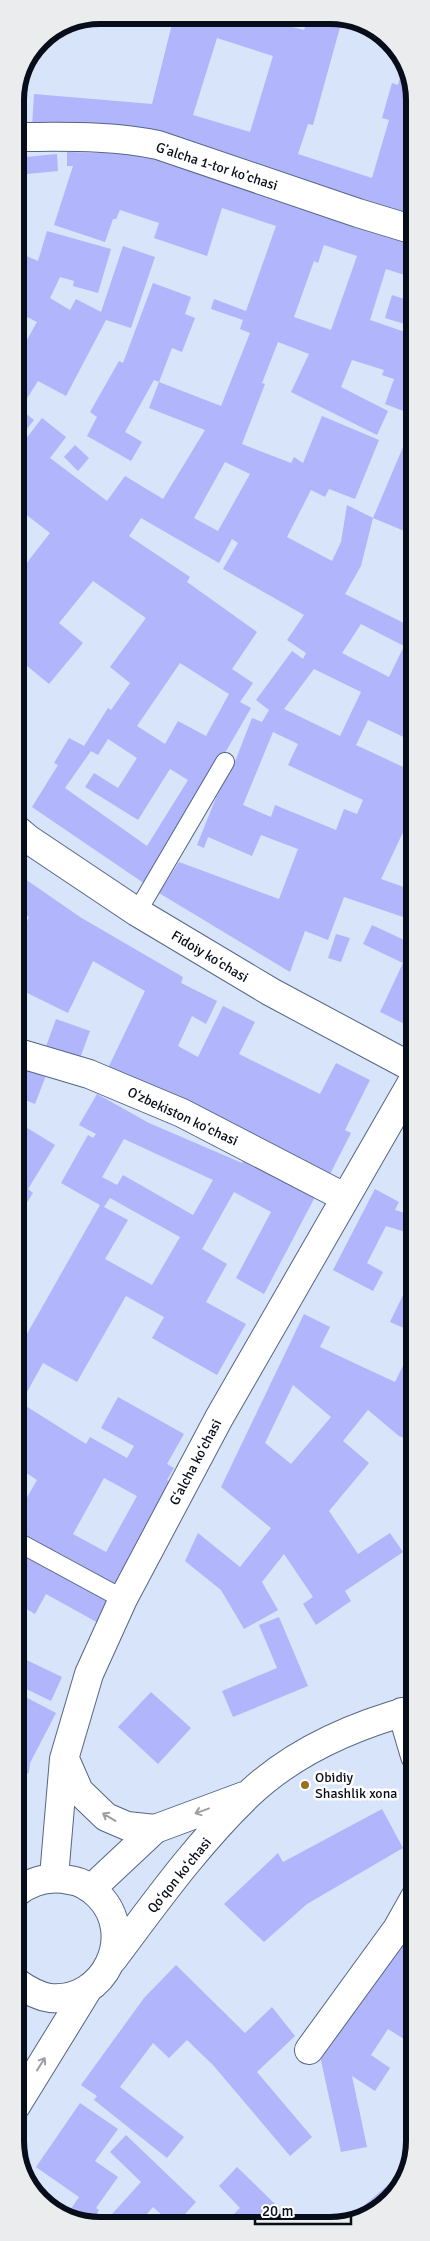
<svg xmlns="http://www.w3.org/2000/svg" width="430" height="2241" font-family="Signika,sans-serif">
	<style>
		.building { fill: #b1b5fc; fill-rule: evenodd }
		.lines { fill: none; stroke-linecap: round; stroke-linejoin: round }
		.service-casing { stroke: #546685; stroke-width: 20 }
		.minor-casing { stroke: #546685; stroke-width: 30 }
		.tertiary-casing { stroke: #546685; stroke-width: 30 }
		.secondary-casing { stroke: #546685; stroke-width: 30 }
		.service { stroke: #fff; stroke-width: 18 }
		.minor { stroke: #fff; stroke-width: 28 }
		.tertiary { stroke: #fff; stroke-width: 28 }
		.secondary { stroke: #fff; stroke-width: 28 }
		.oneway { stroke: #9c9ea3 }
		.poi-dot { fill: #99721e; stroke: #fff; stroke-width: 2 }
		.labels { text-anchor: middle; stroke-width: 5; stroke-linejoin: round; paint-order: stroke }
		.street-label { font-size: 14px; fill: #070d19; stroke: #fff }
		.poi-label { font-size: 14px; fill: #070d19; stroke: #fff; text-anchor: start }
		.rim { fill: none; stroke: #070d19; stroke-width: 6 }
	</style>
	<rect width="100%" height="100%" fill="#d7e4f9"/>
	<!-- building -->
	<path class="building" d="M 308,18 L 352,18 L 360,23 L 342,20 L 313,125 L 308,124 L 298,154 L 372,178 L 389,120 L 382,118 L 392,83 L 398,85 L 403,65 L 414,89 L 414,220 L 365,203 L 32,127 L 34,94 L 152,104 L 173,20 L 263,19 L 304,30 ZM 217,38 L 273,56 L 250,132 L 193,115 Z
		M 48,35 L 32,61 L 31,61 L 40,40 Z
		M 139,150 L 414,244 L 414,278 L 386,269 L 370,320 L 414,335 L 414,415 L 385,404 L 394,379 L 382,375 L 384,370 L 352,360 L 341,387 L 388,411 L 377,435 L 291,392 L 309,354 L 278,342 L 262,383 L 265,384 L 242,444 L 291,463 L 294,457 L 303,463 L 322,416 L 379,440 L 355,499 L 329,489 L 325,497 L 311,490 L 287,537 L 332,561 L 341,542 L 347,505 L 373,518 L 406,440 L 414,444 L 414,494 L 412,499 L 414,499 L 414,535 L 373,518 L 361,566 L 345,594 L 414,628 L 414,742 L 368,720 L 356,745 L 414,772 L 414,830 L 406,826 L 381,879 L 415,891 L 415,921 L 344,897 L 328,940 L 305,931 L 290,972 L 159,893 L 179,862 L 279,899 L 298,849 L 261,835 L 252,856 L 208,837 L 204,848 L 197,845 L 230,763 L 234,764 L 252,718 L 262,722 L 269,710 L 256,700 L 292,651 L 303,659 L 306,653 L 287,640 L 304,615 L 223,569 L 238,543 L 232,539 L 219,563 L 141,518 L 129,536 L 190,577 L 187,582 L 257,632 L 232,669 L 253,683 L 240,702 L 251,708 L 148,886 L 32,807 L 58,765 L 54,763 L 69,738 L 84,746 L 108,708 L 111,710 L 130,683 L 110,667 L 146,618 L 93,581 L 59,623 L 83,643 L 49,684 L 15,656 L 15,578 L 50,533 L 15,506 L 15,453 L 42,418 L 66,437 L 50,458 L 107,501 L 125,476 L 163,499 L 205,430 L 149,408 L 159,382 L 221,406 L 250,333 L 240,329 L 243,320 L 211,309 L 214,299 L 246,311 L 276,226 L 222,208 L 207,256 L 154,238 L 159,223 L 120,210 L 116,219 L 113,219 L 105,242 L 54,225 L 73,166 L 67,166 L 67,152 L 138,154 ZM 324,245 L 357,256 L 331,330 L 294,317 L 314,261 L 318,263 ZM 225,462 L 250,474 L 218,531 L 194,518 ZM 361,624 L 404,646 L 389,677 L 342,653 ZM 180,663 L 229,694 L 206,736 L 178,721 L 165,744 L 137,726 ZM 314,669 L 361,692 L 340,736 L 284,709 ZM 273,732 L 298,744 L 288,765 L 363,800 L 357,814 L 344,809 L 336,830 L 275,805 L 271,817 L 243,805 ZM 108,739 L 137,758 L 118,788 L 94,773 L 85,787 L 138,820 L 170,769 L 188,780 L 147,846 L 65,788 L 91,751 L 98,755 Z
		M 57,154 L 58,171 L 27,174 L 25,157 Z
		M 47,231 L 111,249 L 98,293 L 73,286 L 74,281 L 60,277 L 50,298 L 70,310 L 76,299 L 101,312 L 123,246 L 155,257 L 131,328 L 106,320 L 66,396 L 38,381 L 26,400 L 15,393 L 15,361 L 37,322 L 15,311 L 15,251 L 38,261 Z
		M 153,283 L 191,297 L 185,314 L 195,318 L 182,352 L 172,348 L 159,382 L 154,380 L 125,432 L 142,442 L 131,461 L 87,436 L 97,417 L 90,412 L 119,361 L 123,363 Z
		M 392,295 L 414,302 L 408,325 L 385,318 Z
		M 15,405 L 34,420 L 15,443 Z
		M 75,445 L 89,458 L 78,471 L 64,457 Z
		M 15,719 L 24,726 L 15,738 Z
		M 15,872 L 80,917 L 183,977 L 181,983 L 217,1001 L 206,1024 L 192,1016 L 178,1046 L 198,1057 L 223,1006 L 255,1022 L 239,1054 L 320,1094 L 336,1063 L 370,1080 L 345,1130 L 351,1133 L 328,1178 L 108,1068 L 145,991 L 93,961 L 68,1013 L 15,987 L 15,947 L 29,917 L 15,907 Z
		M 372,925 L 415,945 L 415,1029 L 380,1012 L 403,963 L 363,944 Z
		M 336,934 L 350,938 L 341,962 L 328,958 Z
		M 56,1019 L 90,1031 L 79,1061 L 45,1049 Z
		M 15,1061 L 47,1073 L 35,1104 L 15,1096 Z
		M 97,1094 L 149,1123 L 242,1163 L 244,1159 L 315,1197 L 264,1294 L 236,1278 L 271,1212 L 234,1192 L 202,1249 L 227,1264 L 206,1302 L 246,1324 L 217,1375 L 152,1338 L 164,1317 L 126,1296 L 77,1382 L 43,1363 L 21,1403 L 86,1444 L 90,1437 L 127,1458 L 134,1446 L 101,1428 L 118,1397 L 184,1434 L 167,1464 L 174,1468 L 167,1480 L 177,1486 L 120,1587 L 61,1554 L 58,1559 L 16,1536 L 16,1503 L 22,1506 L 37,1480 L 16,1466 L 15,1355 L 100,1205 L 61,1183 L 88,1135 L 93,1138 L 96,1134 L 79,1125 ZM 124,1139 L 213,1180 L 193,1215 L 123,1175 L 117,1185 L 102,1177 ZM 110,1198 L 180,1237 L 152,1285 L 105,1259 L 128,1220 L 104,1207 ZM 104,1478 L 137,1496 L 106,1552 L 73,1534 Z
		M 24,1126 L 55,1145 L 28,1189 L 33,1193 L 15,1221 L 15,1140 Z
		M 375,1189 L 399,1202 L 395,1210 L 415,1216 L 415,1235 L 386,1226 L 367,1263 L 383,1272 L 373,1291 L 333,1270 Z
		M 403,1295 L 415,1301 L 415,1333 L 390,1322 Z
		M 304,1314 L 330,1327 L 320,1347 L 395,1382 L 415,1341 L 415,1443 L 399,1436 L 368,1410 L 343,1441 L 369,1463 L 329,1511 L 358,1554 L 390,1533 L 403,1552 L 345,1591 L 351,1601 L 316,1625 L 303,1604 L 313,1597 L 284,1554 L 262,1582 L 278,1610 L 244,1629 L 221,1590 L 185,1561 L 198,1533 L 240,1567 L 271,1528 L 221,1487 ZM 293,1385 L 331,1417 L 291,1464 L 265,1443 Z
		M 15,1333 L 21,1336 L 15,1345 Z
		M 16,1544 L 114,1599 L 100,1624 L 46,1594 L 35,1614 L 16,1603 Z
		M 279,1617 L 308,1686 L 233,1717 L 222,1691 L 277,1668 L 259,1625 Z
		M 16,1655 L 62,1677 L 51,1701 L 16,1684 Z
		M 16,1692 L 56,1713 L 30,1763 L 29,1772 L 20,1782 L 16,1784 Z
		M 151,1692 L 191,1728 L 158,1764 L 118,1727 Z
		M 382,1809 L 403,1848 L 307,1904 L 264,1942 L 224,1904 L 278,1853 L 283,1862 Z
		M 415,1908 L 415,2046 L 388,2029 L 371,2055 L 390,2068 L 375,2091 L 352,2076 L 367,2147 L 341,2152 L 320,2056 Z
		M 176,1965 L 245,2033 L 272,2007 L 295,2036 L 257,2072 L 312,2137 L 290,2156 L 213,2065 L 187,2040 L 169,2058 L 153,2043 L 120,2087 L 184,2137 L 167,2158 L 94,2100 L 97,2096 L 81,2085 L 144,1998 Z
		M 80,2103 L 118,2129 L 95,2161 L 118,2177 L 96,2208 L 99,2210 L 90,2224 L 83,2224 L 67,2215 L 79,2197 L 36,2167 Z
		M 126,2135 L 196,2202 L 175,2225 L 173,2225 L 153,2207 L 137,2225 L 103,2224 L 141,2182 L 110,2152 Z
		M 237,2167 L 276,2205 L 291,2225 L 263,2225 L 261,2220 L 256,2225 L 223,2225 L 240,2208 L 219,2186 Z
		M 389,2184 L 395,2190 L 390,2201 L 343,2224 Z"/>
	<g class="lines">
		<!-- service casing -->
		<g class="service-casing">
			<path id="service" d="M 137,912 L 225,762
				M 16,1541 L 123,1599"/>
		</g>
		<!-- minor casing -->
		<g class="minor-casing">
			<path id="minor" d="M 15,140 L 17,137 C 65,137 112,135 158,145 L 358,213 L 414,230
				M 15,1052 L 89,1074 L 182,1113 L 344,1197
				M 402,1712 L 415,1756
				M 309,2050 L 397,1929 L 415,1897"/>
		</g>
		<!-- tertiary casing -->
		<g class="tertiary-casing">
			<path id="tertiary" d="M 15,828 L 28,839 L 137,912 L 271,992 L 415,1069
				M 65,1759 L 79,1791 L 106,1817 L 127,1826 L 155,1829
				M 54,1877 L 64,1759 L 89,1674 L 123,1599 L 219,1418 L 415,1077"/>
		</g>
		<!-- secondary casing -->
		<g class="secondary-casing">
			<path id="secondary" d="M 91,1889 L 155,1829 L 244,1796
				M 16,1893 C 32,1880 49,1876 69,1880 C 81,1881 91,1888 99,1896 C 137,1935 105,2003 50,1998 C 37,1996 27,1990 16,1982
				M 113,1959 C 155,1903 197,1844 248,1795 C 293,1752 355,1725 415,1709
				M 16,2106 L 88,1989"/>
		</g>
		<!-- service -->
		<use href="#service" class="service"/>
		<!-- minor -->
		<use href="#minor" class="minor"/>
		<!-- tertiary -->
		<use href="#tertiary" class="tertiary"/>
		<!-- secondary -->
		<use href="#secondary" class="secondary"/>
	</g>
	<!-- one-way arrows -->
	<defs><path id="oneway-shaft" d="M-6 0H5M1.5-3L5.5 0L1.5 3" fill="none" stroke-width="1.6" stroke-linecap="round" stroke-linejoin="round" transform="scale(1.25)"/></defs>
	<g class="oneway">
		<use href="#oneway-shaft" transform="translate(202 1811) rotate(160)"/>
		<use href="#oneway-shaft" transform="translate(109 1817) rotate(-149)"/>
		<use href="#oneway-shaft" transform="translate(41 2064) rotate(-58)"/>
	</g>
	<!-- markers -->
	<circle class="poi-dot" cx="305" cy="1785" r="5"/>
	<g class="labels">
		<!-- street labels -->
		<g class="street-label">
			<text transform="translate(217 166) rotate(18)" y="5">Gʼalcha 1-tor koʼchasi</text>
			<text transform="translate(210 956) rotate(31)" y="5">Fidoiy koʻchasi</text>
			<text transform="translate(183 1116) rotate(25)" y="5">Oʻzbekiston koʻchasi</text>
			<text transform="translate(195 1462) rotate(-62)" y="5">Gʻalcha koʻchasi</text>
			<text transform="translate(179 1875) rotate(-51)" y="5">Qoʻqon koʻchasi</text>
		</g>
		<!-- poi labels -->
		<g class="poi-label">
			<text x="315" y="1782">Obidiy<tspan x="315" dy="16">Shashlik xona</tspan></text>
		</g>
	</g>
	<!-- crop -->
	<path d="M0 0H430V2241H0ZM100 24H330A76 76 0 0 1 406 100V2141A76 76 0 0 1 330 2217H100A76 76 0 0 1 24 2141V100A76 76 0 0 1 100 24Z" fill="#ebeced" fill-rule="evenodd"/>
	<path class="rim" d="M100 24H330A76 76 0 0 1 406 100V2141A76 76 0 0 1 330 2217H100A76 76 0 0 1 24 2141V100A76 76 0 0 1 100 24Z"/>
	<!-- scale -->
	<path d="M255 2216v8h96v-8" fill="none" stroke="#070d19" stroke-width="2.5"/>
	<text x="262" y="2216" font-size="15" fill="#070d19" stroke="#ffffff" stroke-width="4" paint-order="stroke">20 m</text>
</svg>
